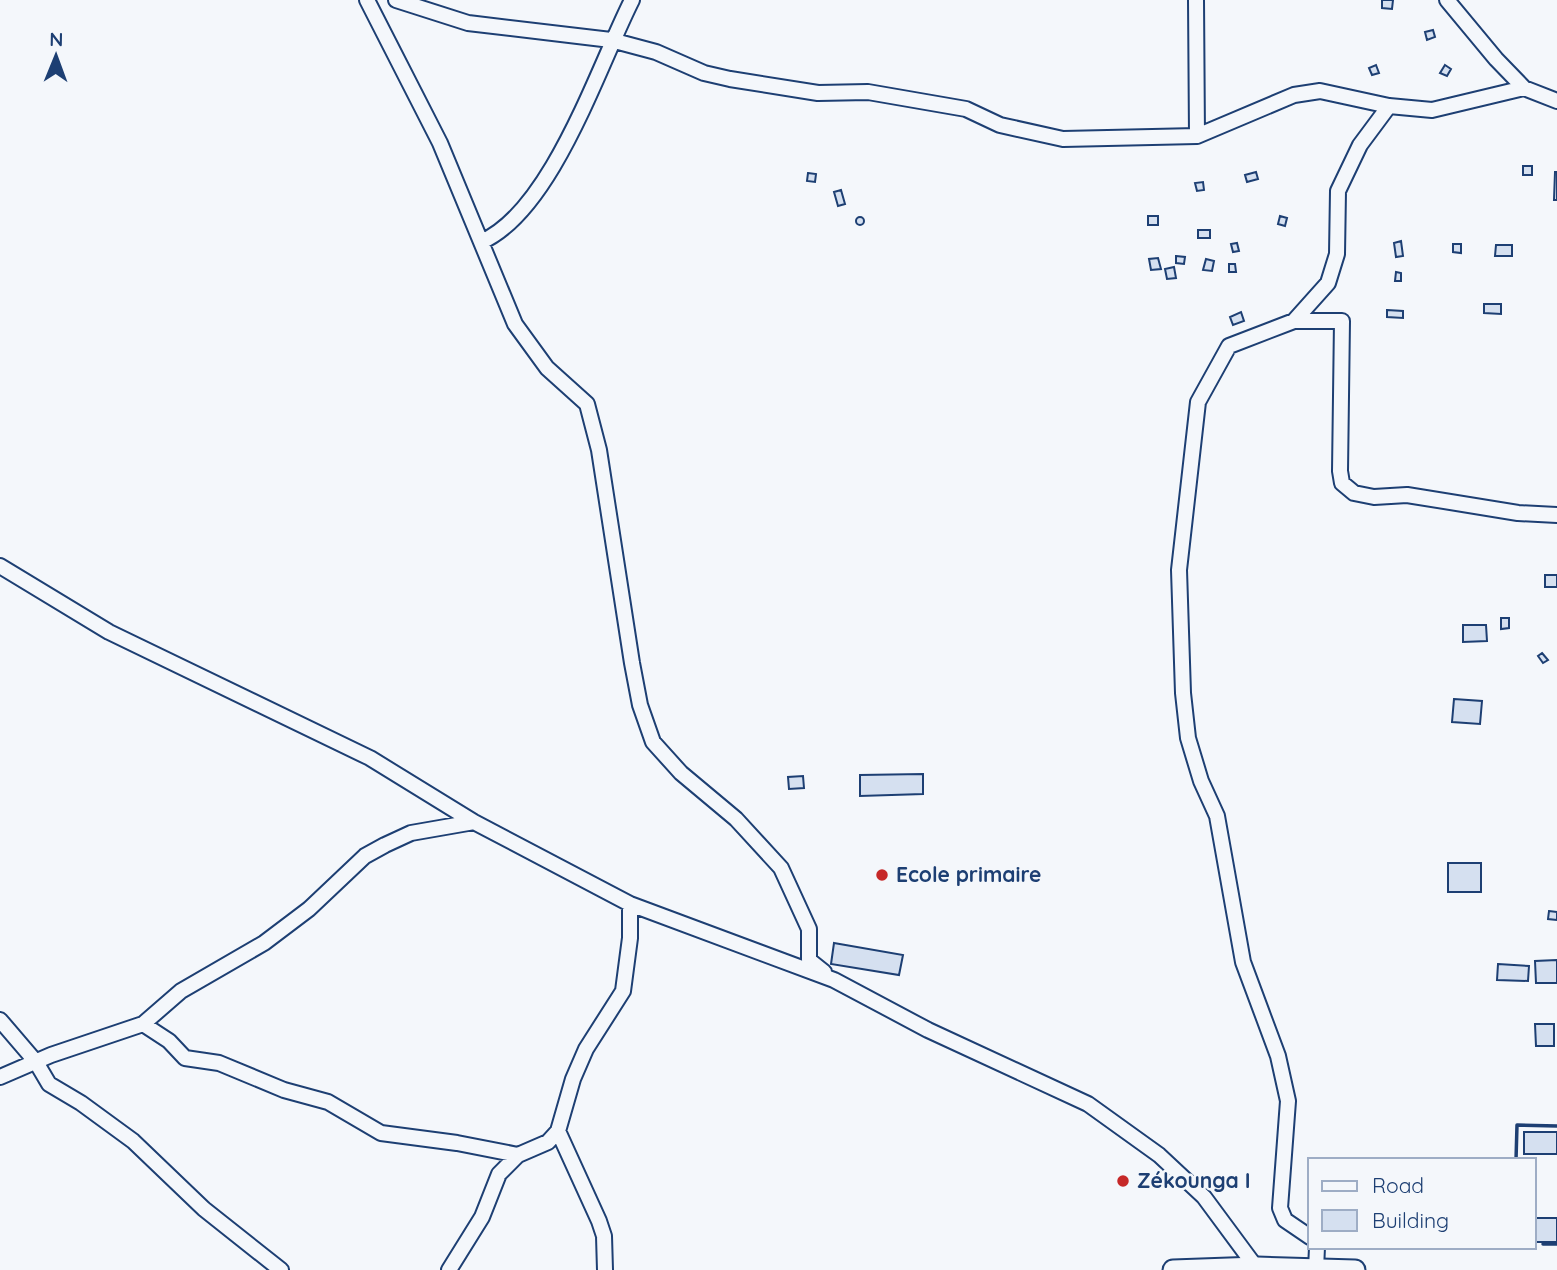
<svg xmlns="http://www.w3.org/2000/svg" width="1557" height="1270" font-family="Quicksand,sans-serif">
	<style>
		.building { fill: #d5e0f0; stroke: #1d3f73; stroke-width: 2 }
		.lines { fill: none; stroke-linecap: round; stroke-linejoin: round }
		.street-casing { stroke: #1d3f73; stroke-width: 18 }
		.secondary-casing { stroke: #1d3f73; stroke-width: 23 }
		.street { stroke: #f4f7fb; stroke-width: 14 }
		.secondary { stroke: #f4f7fb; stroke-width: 19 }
		.wall { stroke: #1d3f73; stroke-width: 3.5 }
		.poi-dot { fill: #c62828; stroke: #f4f7fb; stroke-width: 2.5 }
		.labels { text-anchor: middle; stroke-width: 5; stroke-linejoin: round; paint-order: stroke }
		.poi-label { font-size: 21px; font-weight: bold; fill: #1d3f73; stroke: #f4f7fb; text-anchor: start }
	</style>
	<rect width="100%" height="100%" fill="#f4f7fb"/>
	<!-- building -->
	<path class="building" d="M 1382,0 L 1393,0 L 1392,9 L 1382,8 Z
		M 1433,30 L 1435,37 L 1427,40 L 1425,32 Z
		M 1376,65 L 1379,73 L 1372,75 L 1369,68 Z
		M 1445,65 L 1451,69 L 1447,76 L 1440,73 Z
		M 1523,166 L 1532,166 L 1532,175 L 1523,175 Z
		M 1256,172 L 1258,179 L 1247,182 L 1245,175 Z
		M 1555,172 L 1557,172 L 1557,200 L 1554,200 Z
		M 808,173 L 816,174 L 815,182 L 807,181 Z
		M 1203,182 L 1204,190 L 1197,191 L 1195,183 Z
		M 841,190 L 845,204 L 838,206 L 834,192 Z
		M 1148,216 L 1158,216 L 1158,225 L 1148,225 Z
		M 1280,216 L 1287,218 L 1285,226 L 1278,224 Z
		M856 221a4 4 0 1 1 8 0a4 4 0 1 1-8 0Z
		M 1198,230 L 1210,230 L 1210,238 L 1198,238 Z
		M 1401,241 L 1403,256 L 1396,257 L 1394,243 Z
		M 1237,243 L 1239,251 L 1233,252 L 1231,244 Z
		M 1453,244 L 1461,244 L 1461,253 L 1453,252 Z
		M 1496,245 L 1512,245 L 1512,256 L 1495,256 Z
		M 1176,256 L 1185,257 L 1184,264 L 1176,263 Z
		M 1158,258 L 1161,269 L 1151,270 L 1149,259 Z
		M 1206,259 L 1214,261 L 1212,271 L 1203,270 Z
		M 1229,264 L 1235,264 L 1236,272 L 1229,272 Z
		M 1174,267 L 1176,278 L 1167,279 L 1165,269 Z
		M 1396,272 L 1401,273 L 1401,281 L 1395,281 Z
		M 1484,304 L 1501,304 L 1501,314 L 1484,313 Z
		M 1387,310 L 1403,311 L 1403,318 L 1387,317 Z
		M 1241,312 L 1244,321 L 1233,325 L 1230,317 Z
		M 1545,575 L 1557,575 L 1557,587 L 1545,587 Z
		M 1501,618 L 1509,618 L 1509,628 L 1501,629 Z
		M 1463,625 L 1486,625 L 1487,641 L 1463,642 Z
		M 1542,653 L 1548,660 L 1543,663 L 1538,656 Z
		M 1454,699 L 1482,701 L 1480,724 L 1452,722 Z
		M 923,774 L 923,794 L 860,796 L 860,775 Z
		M 803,776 L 804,788 L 789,789 L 788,777 Z
		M 1448,863 L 1481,863 L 1481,892 L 1448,892 Z
		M 1549,911 L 1557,912 L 1557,920 L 1548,919 Z
		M 834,943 L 903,955 L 899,975 L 831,964 Z
		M 1557,960 L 1557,983 L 1536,983 L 1535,961 Z
		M 1498,964 L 1529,966 L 1528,981 L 1497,980 Z
		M 1535,1024 L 1554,1024 L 1554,1046 L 1536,1046 Z
		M 1524,1132 L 1557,1132 L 1557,1154 L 1524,1154 Z
		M 1534,1218 L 1557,1218 L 1557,1242 L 1534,1242 Z"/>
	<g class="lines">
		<!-- street casing -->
		<g class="street-casing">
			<path id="street" d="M 367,0 L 440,143 L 515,324 L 547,368 L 587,404 L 599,450 L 632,663 L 640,705 L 653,742 L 681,773 L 736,819 L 781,868 L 809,929 L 809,960 L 824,972
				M 396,0 L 468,23 L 611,40 L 656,52 L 704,73 L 730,79 L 818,93 L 868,92 L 966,109 L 1000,125 L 1063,139 L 1197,136 L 1294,95 L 1320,91 L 1389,106 L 1432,110 L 1524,88 L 1557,101
				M 1196,0 L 1197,136
				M 1447,0 L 1496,59 L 1524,88
				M 481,242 C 552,211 598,67 632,0
				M 1294,321 L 1342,321 L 1340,471 L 1342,483 L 1354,493 L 1374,497 L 1407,495 L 1518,513 L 1557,515
				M 0,566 L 109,632 L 370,758 L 474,822 L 630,904 L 834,980 L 928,1030 L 1088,1104 L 1159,1155 L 1204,1197 L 1258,1270
				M 0,1020 L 36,1062 L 49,1084 L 81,1103 L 133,1141 L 204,1209 L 281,1270
				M 143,1024 L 169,1041 L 185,1058 L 219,1063 L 284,1090 L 328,1102 L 381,1133 L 457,1143 L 518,1155
				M 0,1077 L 51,1055 L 143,1024 L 181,991 L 264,943 L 309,909 L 365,856 L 385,845 L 411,833 L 474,822
				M 558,1131 L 599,1221 L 604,1236 L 605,1270
				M 1310,1237 L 1285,1220 L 1280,1208 L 1288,1101 L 1278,1056 L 1243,962 L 1217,816 L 1201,781 L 1188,738 L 1183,693 L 1179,570 L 1198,402 L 1229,346 L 1294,321 L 1328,283 L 1337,254 L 1338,191 L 1360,145 L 1389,106
				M 449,1270 L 482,1217 L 499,1174 L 518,1155 L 548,1142 L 558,1131 L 573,1079 L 586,1049 L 623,991 L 630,938 L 630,904
				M 1316,1270 L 1317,1247"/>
		</g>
		<!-- secondary casing -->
		<g class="secondary-casing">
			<path id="secondary" d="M 1173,1270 L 1257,1267 L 1355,1270"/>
		</g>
		<!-- street -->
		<use href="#street" class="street"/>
		<!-- secondary -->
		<use href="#secondary" class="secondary"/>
		<!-- wall -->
		<path class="wall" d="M 1516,1160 L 1517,1125 L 1557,1126
			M 1543,1244 L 1557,1244"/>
	</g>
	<!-- markers -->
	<g class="poi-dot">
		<circle cx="882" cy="875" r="7"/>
		<circle cx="1123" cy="1181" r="7"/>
	</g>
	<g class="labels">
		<!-- poi labels -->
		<g class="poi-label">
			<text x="896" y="882">Ecole primaire</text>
			<text x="1137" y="1188">Zékounga I</text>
		</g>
	</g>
	<!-- legend -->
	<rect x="1308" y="1158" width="228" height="91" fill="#f4f7fb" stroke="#9eadc5" stroke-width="2"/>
	<rect x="1322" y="1181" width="35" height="10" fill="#f4f7fb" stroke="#9eadc5" stroke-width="2"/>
	<text x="1372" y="1193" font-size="21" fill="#1d3f73">Road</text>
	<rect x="1322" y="1210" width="35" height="21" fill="#d5e0f0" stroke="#9eadc5" stroke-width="2"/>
	<text x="1372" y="1228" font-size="21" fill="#1d3f73">Building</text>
	<!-- north arrow -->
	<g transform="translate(56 56) rotate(1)" stroke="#f4f7fb" stroke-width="5" paint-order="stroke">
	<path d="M0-5L12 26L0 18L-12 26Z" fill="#1d3f73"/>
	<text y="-10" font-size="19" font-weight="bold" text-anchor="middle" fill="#1d3f73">N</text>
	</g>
</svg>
